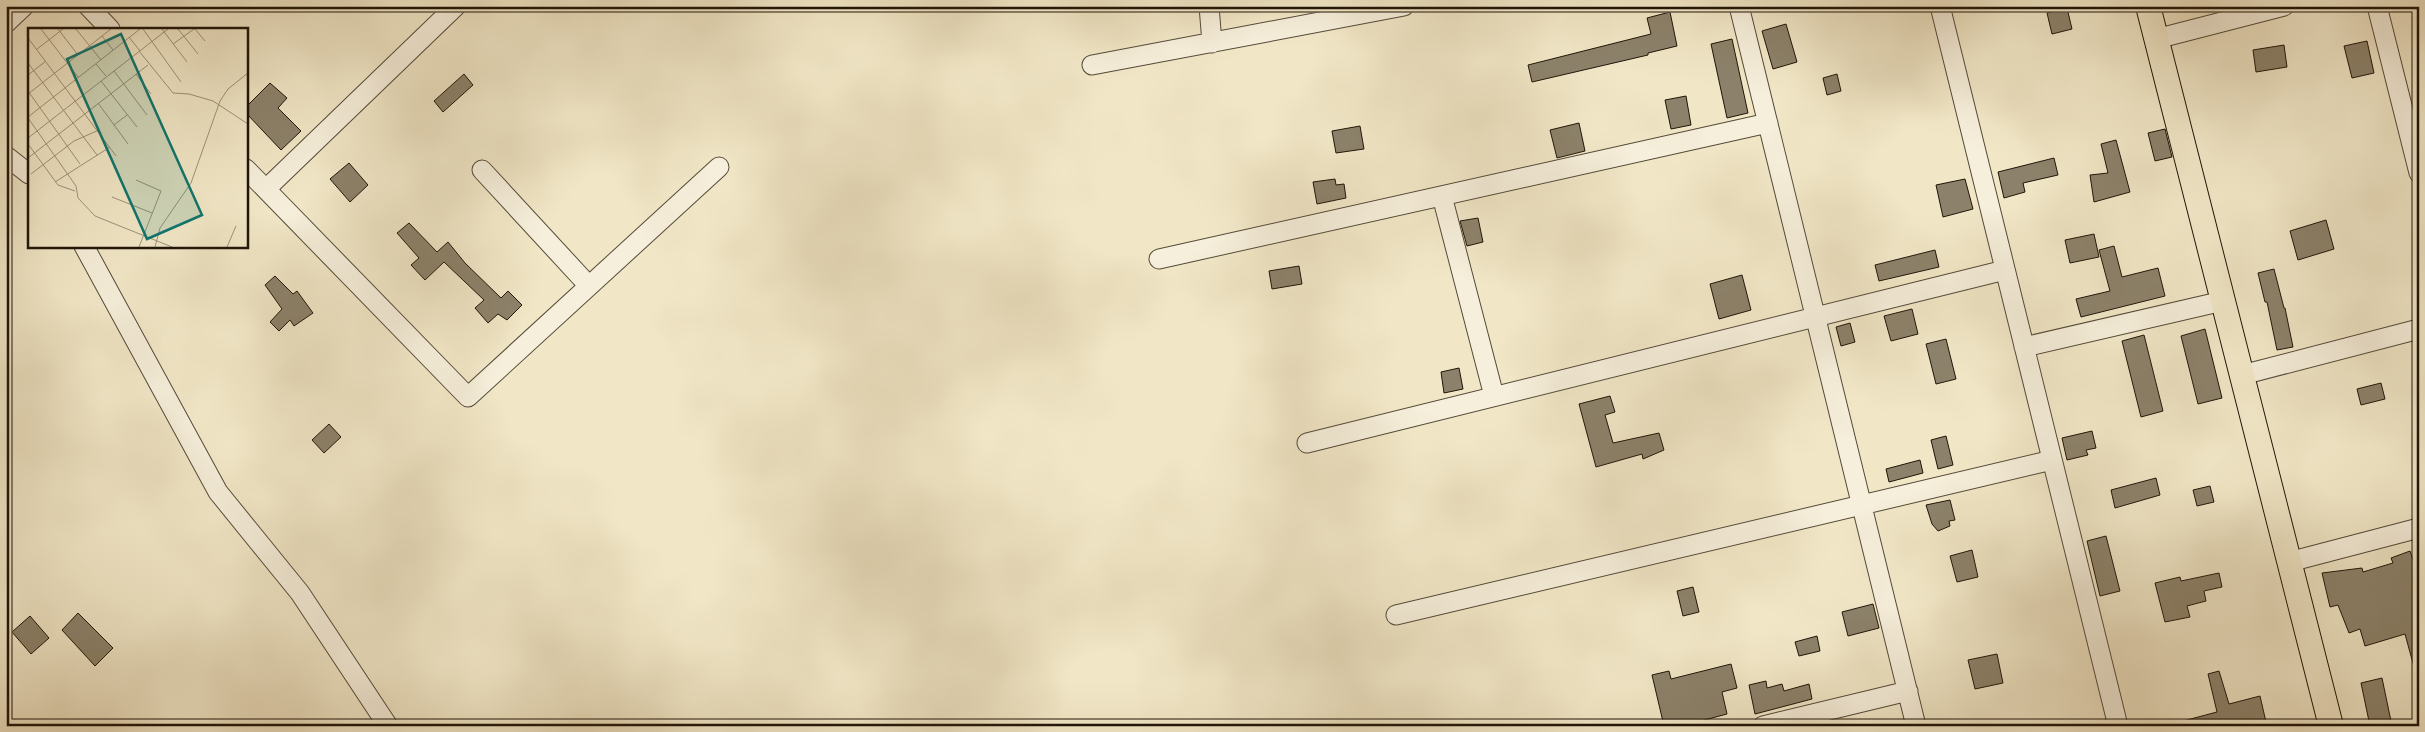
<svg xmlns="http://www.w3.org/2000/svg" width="2425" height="732" font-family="Alegreya,serif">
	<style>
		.building { fill: #8c826b; stroke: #1f1508 }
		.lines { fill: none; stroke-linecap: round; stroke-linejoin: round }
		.minor-casing { stroke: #544a38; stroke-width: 21 }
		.major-casing { stroke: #1f1508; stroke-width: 26 }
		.minor { stroke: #f6efdb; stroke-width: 19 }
		.major { stroke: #f1e7c7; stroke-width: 24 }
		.inset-road { fill: none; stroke: #9d937b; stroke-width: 1 }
		.view { fill: #0f766e; fill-opacity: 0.15; stroke: #0f766e; stroke-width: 2.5 }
		.inset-edge { fill: none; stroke: #1f1508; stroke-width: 2.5 }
	</style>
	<rect width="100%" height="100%" fill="#f1e7c7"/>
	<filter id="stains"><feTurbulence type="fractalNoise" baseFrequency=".004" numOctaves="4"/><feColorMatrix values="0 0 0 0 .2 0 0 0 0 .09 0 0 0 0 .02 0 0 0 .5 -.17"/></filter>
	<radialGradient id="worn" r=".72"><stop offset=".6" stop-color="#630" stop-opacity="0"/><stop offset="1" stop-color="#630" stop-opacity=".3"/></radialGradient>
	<!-- building -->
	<path class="building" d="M 2067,8 L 2072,29 L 2052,34 L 2047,13 Z
		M 1670,12 L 1677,46 L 1648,53 L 1648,55 L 1532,82 L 1528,65 L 1651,34 L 1647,18 Z
		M 1786,24 L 1797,62 L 1773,69 L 1762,31 Z
		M 1732,39 L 1748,113 L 1727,118 L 1711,44 Z
		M 2367,41 L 2374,73 L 2352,78 L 2344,46 Z
		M 2284,45 L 2287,67 L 2256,72 L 2253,50 Z
		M 464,74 L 473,85 L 443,112 L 434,101 Z
		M 1837,74 L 1841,91 L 1827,95 L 1823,78 Z
		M 270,83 L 287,98 L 278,108 L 301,131 L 281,150 L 246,113 L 246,107 Z
		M 1686,96 L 1691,125 L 1671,129 L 1665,100 Z
		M 1579,123 L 1585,151 L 1557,158 L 1550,130 Z
		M 1360,126 L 1364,149 L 1336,153 L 1332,131 Z
		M 2165,129 L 2172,157 L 2155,161 L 2148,133 Z
		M 2116,140 L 2130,192 L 2094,202 L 2090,175 L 2108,173 L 2101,144 Z
		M 2054,158 L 2058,175 L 2023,183 L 2025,192 L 2004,198 L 1998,172 Z
		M 349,163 L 368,185 L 350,202 L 330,179 Z
		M 1335,179 L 1336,185 L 1344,184 L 1346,198 L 1317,204 L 1313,182 Z
		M 1965,179 L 1973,209 L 1943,217 L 1936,185 Z
		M 1478,218 L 1483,242 L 1467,246 L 1460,221 Z
		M 2326,220 L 2334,249 L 2298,260 L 2290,231 Z
		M 409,223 L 437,252 L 448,242 L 465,263 L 501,298 L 508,291 L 522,305 L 507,320 L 498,314 L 488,323 L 475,308 L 484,300 L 444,262 L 425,280 L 411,265 L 419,258 L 397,233 Z
		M 2094,234 L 2099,257 L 2070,263 L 2065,240 Z
		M 2114,246 L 2122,277 L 2158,268 L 2165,296 L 2081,317 L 2076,299 L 2110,291 L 2099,250 Z
		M 1935,250 L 1939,267 L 1879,281 L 1875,265 Z
		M 1299,266 L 1302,284 L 1272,289 L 1269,271 Z
		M 2274,269 L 2284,308 L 2285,308 L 2293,347 L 2277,350 L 2267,302 L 2265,302 L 2258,273 Z
		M 1742,275 L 1751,310 L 1719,319 L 1710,284 Z
		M 275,276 L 293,294 L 297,291 L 313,313 L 294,326 L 290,320 L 279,331 L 270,322 L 282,309 L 265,285 Z
		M 1912,309 L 1918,334 L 1891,341 L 1884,316 Z
		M 1850,323 L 1855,342 L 1841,346 L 1836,327 Z
		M 2205,329 L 2222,398 L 2198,404 L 2181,336 Z
		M 2144,335 L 2163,411 L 2141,417 L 2122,341 Z
		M 1946,339 L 1956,379 L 1936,384 L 1926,344 Z
		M 1459,368 L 1463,389 L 1444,393 L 1441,372 Z
		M 2381,383 L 2385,399 L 2361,405 L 2357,389 Z
		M 1610,396 L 1615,412 L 1605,415 L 1613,443 L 1659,433 L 1664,450 L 1643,459 L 1642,454 L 1596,467 L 1579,404 Z
		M 329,424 L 341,437 L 324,453 L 312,440 Z
		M 2092,431 L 2096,448 L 2086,450 L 2088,455 L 2067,460 L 2062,438 Z
		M 1946,436 L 1953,465 L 1938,469 L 1931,440 Z
		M 1920,460 L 1923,473 L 1889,482 L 1886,469 Z
		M 2156,478 L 2160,495 L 2115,508 L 2111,490 Z
		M 2210,486 L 2214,502 L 2197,506 L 2193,490 Z
		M 1950,500 L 1955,520 L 1949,521 L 1950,526 L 1938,531 L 1932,524 L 1926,505 Z
		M 2106,536 L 2120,591 L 2100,596 L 2087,541 Z
		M 1972,550 L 1978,577 L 1957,582 L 1950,556 Z
		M 2410,551 L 2419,576 L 2419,666 L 2414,667 L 2405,634 L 2365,646 L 2360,629 L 2349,633 L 2338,605 L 2330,607 L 2322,573 L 2362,568 L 2363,572 L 2393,563 L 2391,558 Z
		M 2219,573 L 2222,587 L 2204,591 L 2206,601 L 2187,606 L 2190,617 L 2165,622 L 2155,583 L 2180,577 L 2181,581 Z
		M 1693,587 L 1699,612 L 1683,616 L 1677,591 Z
		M 1873,604 L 1879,628 L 1848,636 L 1842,612 Z
		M 78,613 L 113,648 L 95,666 L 62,630 Z
		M 30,616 L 49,638 L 31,654 L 12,632 Z
		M 1817,636 L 1820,651 L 1799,656 L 1795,642 Z
		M 1997,654 L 2003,683 L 1975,689 L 1968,660 Z
		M 1731,664 L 1737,688 L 1722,692 L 1727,714 L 1682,726 L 1664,726 L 1652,675 L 1669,671 L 1671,679 Z
		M 2219,671 L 2229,704 L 2260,696 L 2266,722 L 2250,726 L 2183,726 L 2183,721 L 2217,712 L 2208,674 Z
		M 2382,678 L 2392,726 L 2370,726 L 2361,683 Z
		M 1766,681 L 1767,688 L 1782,684 L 1784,691 L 1809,684 L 1812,699 L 1755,714 L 1749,685 Z"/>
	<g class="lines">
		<!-- minor casing -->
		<g class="minor-casing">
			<path id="minor" d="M 88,6 L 110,29
				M 1209,6 L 1212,43
				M 1739,6 L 1916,726
				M 1940,6 L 2118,726
				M 2377,6 L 2419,173
				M 6,23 L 24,6
				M 2156,39 L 2284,6
				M 1092,65 L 1404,6
				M 6,156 L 29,174
				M 246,169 L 468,397 L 719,167
				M 482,170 L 589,286
				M 266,189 L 456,6
				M 1442,196 L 1494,396
				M 84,246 L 218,492 L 300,593 L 388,726
				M 1159,259 L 1768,123
				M 2024,347 L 2223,301
				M 2242,375 L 2419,329
				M 1307,443 L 2005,270
				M 2289,562 L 2419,528
				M 1396,615 L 2052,460
				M 1763,726 L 1908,691"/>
		</g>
		<!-- major casing -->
		<g class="major-casing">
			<path id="major" d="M 2148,6 L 2331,726"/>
		</g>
		<!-- minor -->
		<use href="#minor" class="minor"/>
		<!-- major -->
		<use href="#major" class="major"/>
	</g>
	<!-- overview -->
	<g transform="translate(28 28)">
		<rect width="220" height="220" fill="#f1e7c7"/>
		<path class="inset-road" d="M 13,1 L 50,49M 30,1 L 50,27M 48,1 L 73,32M 115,1 L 153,54M 134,1 L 159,34M 150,1 L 170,26M 167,1 L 177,13M 74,8 L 85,22M 101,9 L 112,23M 0,10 L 88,128M 145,16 L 166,1M 9,21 L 35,1M 111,23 L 145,65 L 161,66 L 185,73 L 220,96M 0,35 L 69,127M 68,36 L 78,48M 86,43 L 119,87M 108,46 L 123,66M 0,47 L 18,33M 73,53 L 109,99M 0,63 L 52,136M 0,66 L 83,1M 70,75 L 100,116M 0,89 L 112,1M 0,90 L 48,158 L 50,170 L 67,188 L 144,219M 86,97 L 99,87M 0,110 L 140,1M 0,116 L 30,157 L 47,163M 0,130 L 120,37M 3,146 L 46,113 L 71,102M 108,152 L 133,163 L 111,219M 27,154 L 82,119M 84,169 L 124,185M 127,219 L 132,200 L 163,155 L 192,73 L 200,61 L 220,45M 199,219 L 208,198"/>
		<path class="view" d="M 93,6 L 174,187 L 119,211 L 39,31 Z"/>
		<rect width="220" height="220" class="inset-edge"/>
	</g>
	<!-- margin -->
	<rect width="2425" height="732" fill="none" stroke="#f1e7c7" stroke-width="25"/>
	<rect x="8" y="8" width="2410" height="717" fill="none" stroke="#1f1508" stroke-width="2.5"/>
	<rect x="12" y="12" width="2400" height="707" fill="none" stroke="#1f1508"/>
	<rect width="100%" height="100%" filter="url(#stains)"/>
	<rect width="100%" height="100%" fill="url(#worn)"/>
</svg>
